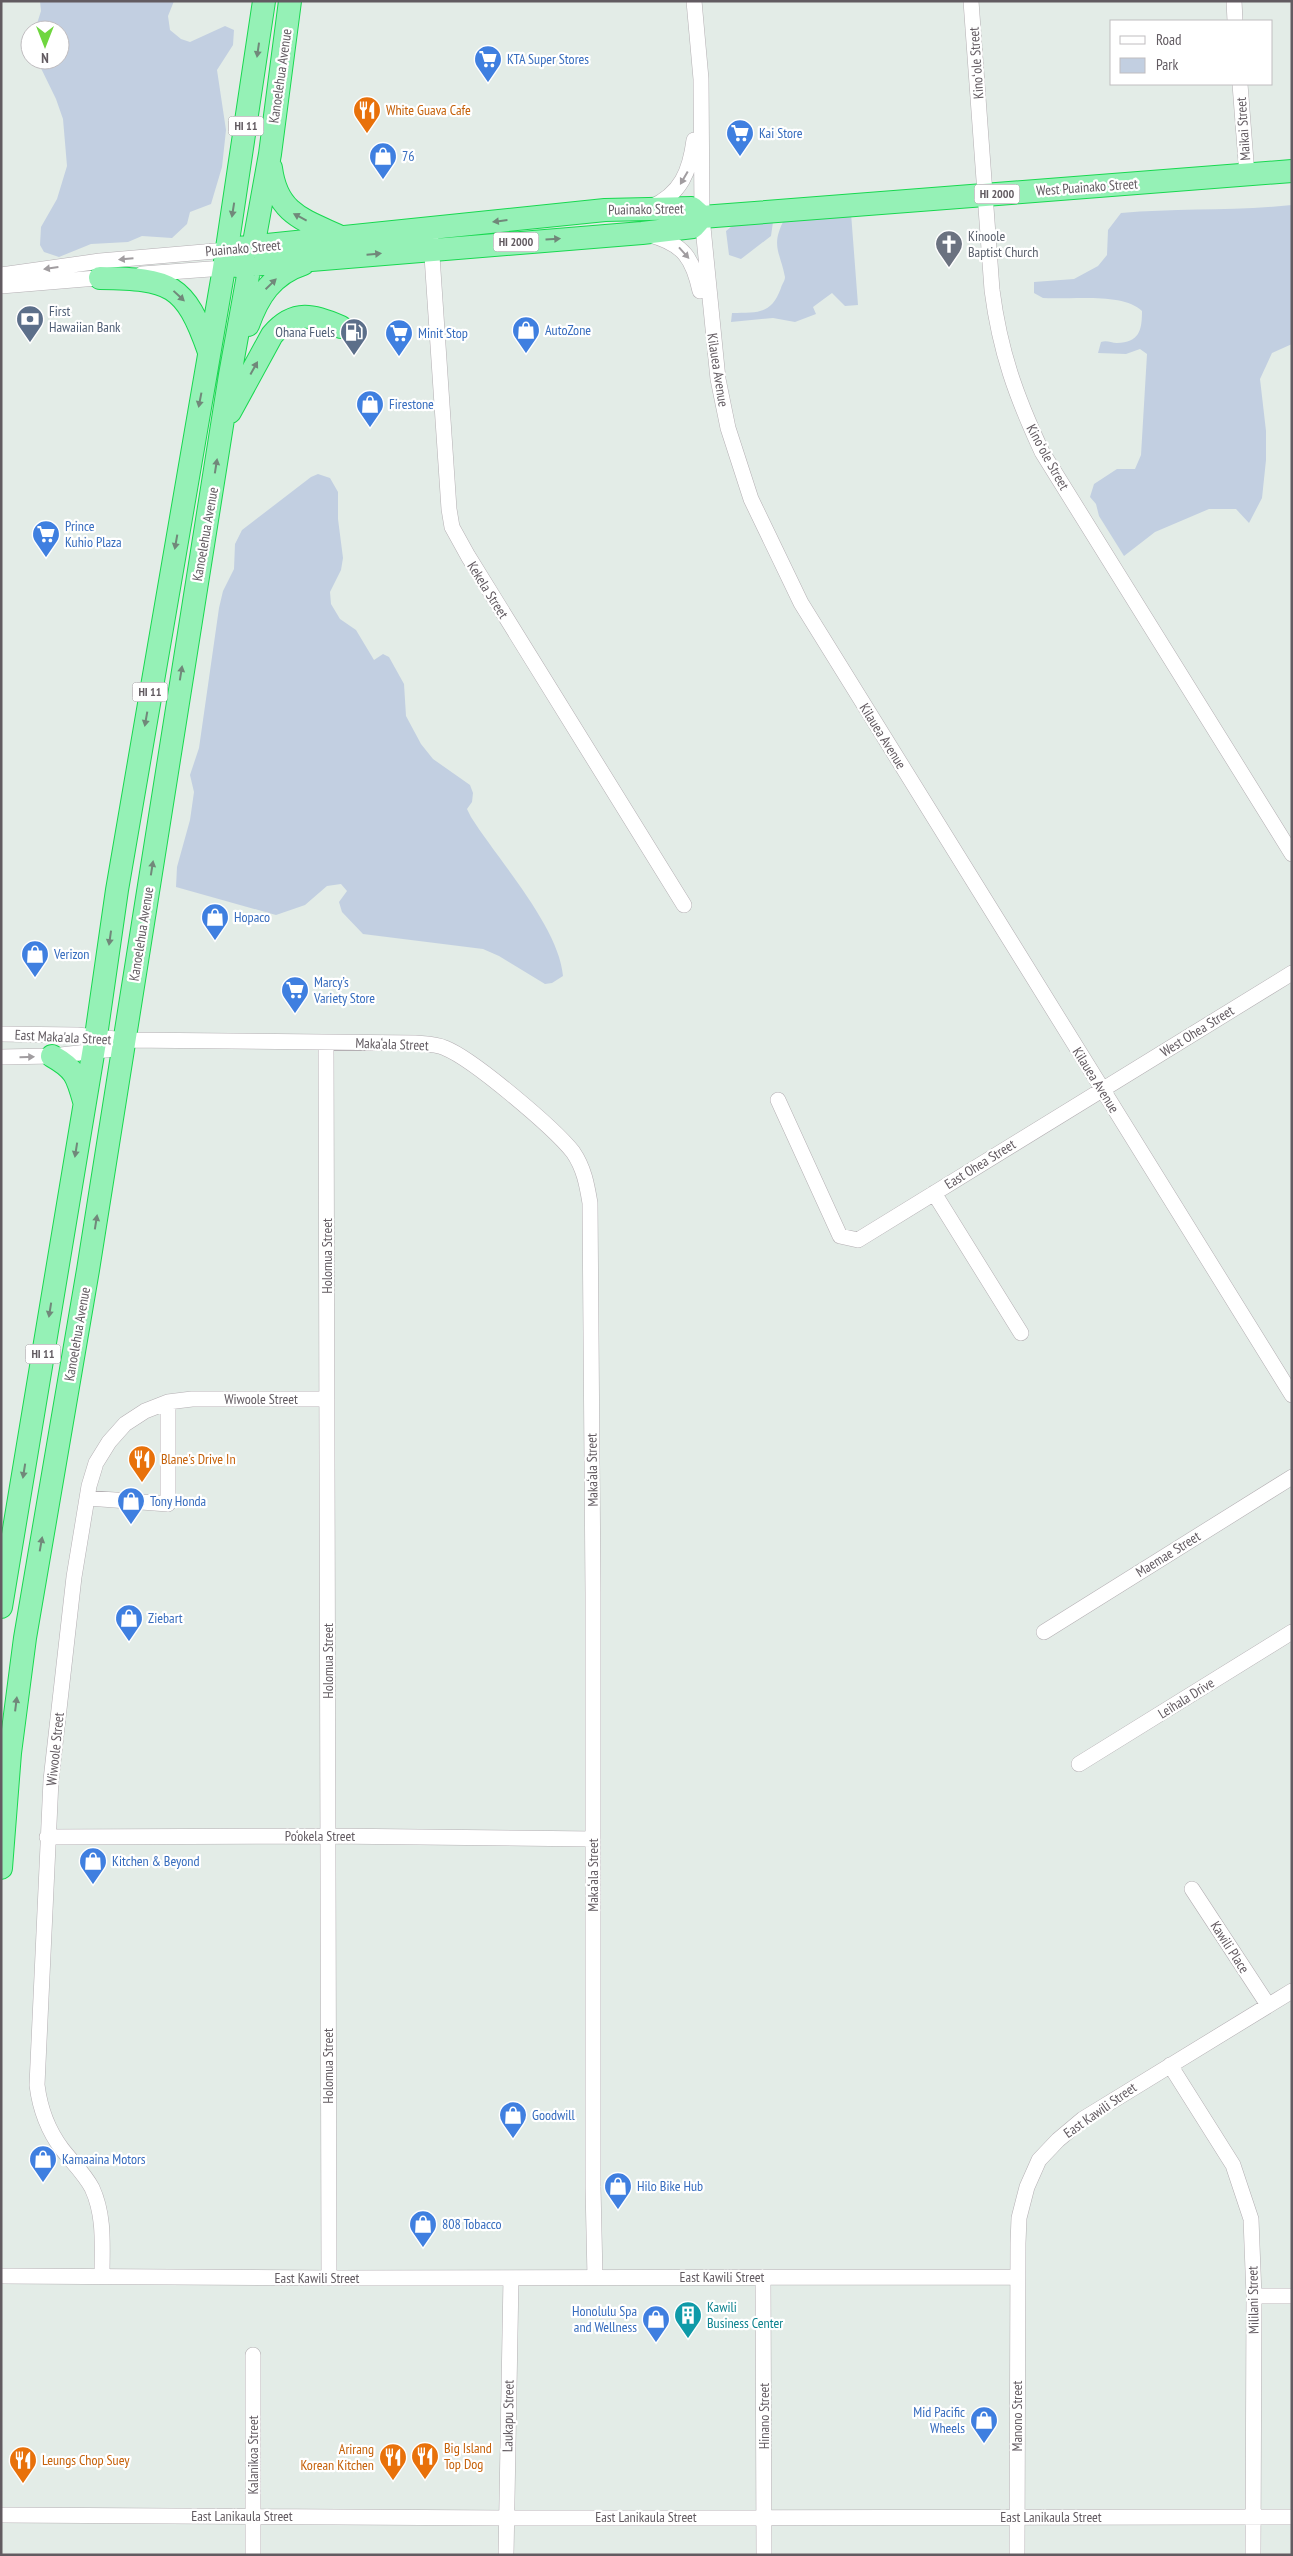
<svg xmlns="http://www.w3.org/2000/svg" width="1293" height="2556" font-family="'PT Sans Narrow',sans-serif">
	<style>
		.green { fill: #c2cfe1 }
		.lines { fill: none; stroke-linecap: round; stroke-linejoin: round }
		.minor-casing { stroke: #b4afb3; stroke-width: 16 }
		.highway-casing { stroke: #18d850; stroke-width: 24 }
		.minor { stroke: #fff; stroke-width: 15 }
		.highway { stroke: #95f1b6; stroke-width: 22 }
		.oneway { fill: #71887a }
		.oneway2 { fill: #a19da0 }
		.labels { text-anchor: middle; stroke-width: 4.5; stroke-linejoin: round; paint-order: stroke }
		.shield { fill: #fff; stroke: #918c90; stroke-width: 1 }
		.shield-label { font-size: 12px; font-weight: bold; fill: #625b61 }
		.shop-label { font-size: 14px; fill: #366cbe; stroke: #fff; text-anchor: start }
		.street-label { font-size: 14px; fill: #625b61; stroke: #fff }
		.food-label { font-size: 14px; fill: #c56008; stroke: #fff; text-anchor: start }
		.worship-label { font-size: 14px; fill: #5b616d; stroke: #fff; text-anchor: start }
		.service-label { font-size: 14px; fill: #4e5e75; stroke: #fff; text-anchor: start }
		.culture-label { font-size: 14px; fill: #0d838f; stroke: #fff; text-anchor: start }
	</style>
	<rect width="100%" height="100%" fill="#e3ece7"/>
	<!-- green -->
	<path class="green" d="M 40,1 L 174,1 L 168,16 L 170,30 L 181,39 L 190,42 L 225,26 L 234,30 L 233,45 L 217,70 L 226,130 L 222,167 L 211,204 L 190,212 L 187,224 L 172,238 L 142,236 L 128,242 L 91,244 L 59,257 L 44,252 L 40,245 L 41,227 L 57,199 L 67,166 L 63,119 L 56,99 L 37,60 L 60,60 L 60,30 L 35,30 L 41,11 Z
		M 1292,205 L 1292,344 L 1272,353 L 1260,379 L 1266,431 L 1266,460 L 1262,498 L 1249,523 L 1236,509 L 1209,509 L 1155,532 L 1124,556 L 1099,516 L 1096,504 L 1090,497 L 1094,484 L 1117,469 L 1135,469 L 1141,455 L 1147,354 L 1140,349 L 1126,354 L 1098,353 L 1101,342 C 1107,340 1111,343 1117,343 C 1139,342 1142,331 1142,311 C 1123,292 1070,300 1043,298 L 1034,293 L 1034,282 L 1074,279 L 1098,266 L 1107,255 L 1108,230 L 1121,213 C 1178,208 1235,211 1292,205 Z
		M 851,213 L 858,305 L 845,306 L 832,293 L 813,307 L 816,314 L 795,322 L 773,318 L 731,322 L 732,313 C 758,312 771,315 781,288 C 782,284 785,281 785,277 C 780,251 770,246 785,218 Z
		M 773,222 L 771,236 L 741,259 L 729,255 L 726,231 L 732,226 Z
		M 318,474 L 330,478 L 338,492 L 338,519 L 343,558 L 341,570 L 330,592 L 331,604 L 340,619 L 356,630 L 374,660 L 383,654 L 389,657 L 404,684 L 406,716 L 421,744 L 433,759 L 470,785 L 473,793 L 472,802 L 467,809 L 471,817 C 498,860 559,927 563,976 L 552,983 L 545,984 L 499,956 L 483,949 L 363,934 L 342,912 L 339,902 L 347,891 L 341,884 L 327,886 L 305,905 L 276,915 L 176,887 L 177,867 L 190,820 L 194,792 L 190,775 L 199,748 L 219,608 L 223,591 L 234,569 L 235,544 L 242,530 L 311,477 Z"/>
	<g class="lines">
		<!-- minor casing -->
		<g class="minor-casing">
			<path id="minor" d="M 694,1 L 701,79 L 702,217 L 718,379 L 728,428 L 751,499 L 801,603 L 1292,1395
				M 971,1 L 992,290 C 1000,352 1016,396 1042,452 L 1292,854
				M 1234,1 L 1235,21
				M 1240,84 L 1247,175
				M 651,207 C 681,194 690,171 694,140
				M 650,235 C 684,244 693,259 700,291
				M 431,241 L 449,509 L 452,527 L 468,556 L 684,905
				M 142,274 L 224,268
				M 1,275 L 100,261 L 227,250
				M 1,286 L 109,277
				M 1,1034 L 77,1035 L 125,1040 L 415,1043 C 424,1044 436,1044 445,1048 C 473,1059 554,1128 573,1152 C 584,1168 587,1185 590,1203 L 593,1592 L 593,2187 L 595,2277
				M 326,1043 L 329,2278
				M 1,1057 L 52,1056 L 123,1048
				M 778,1100 L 840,1236 L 858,1240 L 1292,973
				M 934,1193 L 1021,1333
				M 88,1498 L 168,1504 L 168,1402
				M 1044,1632 L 1292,1477
				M 1079,1764 L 1292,1632
				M 47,1837 L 329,1836 L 593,1839
				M 1192,1889 L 1268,2005
				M 1170,2065 L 1233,2165 L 1251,2219 L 1254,2296 L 1253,2555
				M 1,2276 L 329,2278 L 1017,2277
				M 102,2276 C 102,2246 105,2216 92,2188 C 84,2173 72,2162 62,2149 C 47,2129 40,2109 37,2085 L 51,1780 L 74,1577 L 89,1486 L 96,1463 L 109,1442 L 125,1424 L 145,1411 L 168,1402 L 192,1399 L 327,1399
				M 763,2277 L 764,2555
				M 1254,2296 L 1292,2296
				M 1,2515 L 506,2518 L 1292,2517
				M 253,2555 L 253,2355
				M 506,2555 L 511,2278
				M 1017,2555 L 1018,2243 L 1019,2218 L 1027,2187 L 1039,2160 L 1058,2140 L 1083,2119 L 1292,1991"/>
		</g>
		<!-- highway casing -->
		<g class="highway-casing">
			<path id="highway" d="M 271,168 C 277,215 305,220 343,238
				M 702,217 L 1292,171
				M 238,248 L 605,210 L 692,208 L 702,217
				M 237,266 L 642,233 L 693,227 L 702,217
				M 100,278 C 170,279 185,283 209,352
				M 248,325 C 258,297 272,274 303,264
				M 230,412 L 272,335 C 294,309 314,315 341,327
				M 52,1056 C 75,1069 77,1076 84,1101
				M 1,1607 L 96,1036 L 117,890 L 224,268 L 264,1
				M 1,1868 L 10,1753 L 25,1638 L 88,1270 L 230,375 L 270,154 L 290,1"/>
		</g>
		<!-- minor -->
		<use href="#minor" class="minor"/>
		<!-- highway -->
		<use href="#highway" class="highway"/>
	</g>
	<!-- one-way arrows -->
	<defs><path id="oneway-solid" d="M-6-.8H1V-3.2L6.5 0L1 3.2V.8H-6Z" transform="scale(1.25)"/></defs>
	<g class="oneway">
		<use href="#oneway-solid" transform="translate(258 50) rotate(98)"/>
		<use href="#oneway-solid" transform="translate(233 210) rotate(99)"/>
		<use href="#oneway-solid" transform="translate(300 217) rotate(-152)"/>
		<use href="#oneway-solid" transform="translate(500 221) rotate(173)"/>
		<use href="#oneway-solid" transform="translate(553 239) rotate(-4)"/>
		<use href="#oneway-solid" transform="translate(374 254) rotate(-5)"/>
		<use href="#oneway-solid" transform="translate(271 284) rotate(-44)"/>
		<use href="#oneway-solid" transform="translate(179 296) rotate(43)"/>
		<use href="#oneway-solid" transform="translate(254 368) rotate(-61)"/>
		<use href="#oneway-solid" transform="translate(200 400) rotate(101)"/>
		<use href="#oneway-solid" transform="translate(216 466) rotate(-81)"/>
		<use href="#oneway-solid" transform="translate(176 542) rotate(100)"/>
		<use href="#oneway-solid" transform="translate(181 673) rotate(-81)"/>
		<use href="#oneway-solid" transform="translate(146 719) rotate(100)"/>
		<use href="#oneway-solid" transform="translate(152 868) rotate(-81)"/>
		<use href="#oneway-solid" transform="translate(110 938) rotate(98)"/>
		<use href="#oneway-solid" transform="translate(76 1150) rotate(99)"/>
		<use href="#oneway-solid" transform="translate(96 1222) rotate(-81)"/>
		<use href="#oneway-solid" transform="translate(50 1310) rotate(99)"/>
		<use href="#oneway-solid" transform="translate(24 1471) rotate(99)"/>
		<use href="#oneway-solid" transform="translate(41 1544) rotate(-80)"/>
		<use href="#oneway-solid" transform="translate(16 1704) rotate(-83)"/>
	</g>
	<g class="oneway2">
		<use href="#oneway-solid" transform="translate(684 178) rotate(120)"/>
		<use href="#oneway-solid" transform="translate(684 253) rotate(48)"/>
		<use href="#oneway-solid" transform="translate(126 259) rotate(175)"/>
		<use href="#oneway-solid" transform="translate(51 268) rotate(172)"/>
		<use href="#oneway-solid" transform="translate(27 1057) rotate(-1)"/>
	</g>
	<!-- icons -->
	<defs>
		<g id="supermarket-pin" transform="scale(1.4375)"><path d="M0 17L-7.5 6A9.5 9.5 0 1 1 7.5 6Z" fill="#3f7fe0" stroke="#fff"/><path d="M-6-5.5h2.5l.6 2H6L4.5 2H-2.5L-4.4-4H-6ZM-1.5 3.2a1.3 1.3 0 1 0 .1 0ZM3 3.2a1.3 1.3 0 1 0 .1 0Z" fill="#fff"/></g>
		<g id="restaurant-pin" transform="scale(1.4375)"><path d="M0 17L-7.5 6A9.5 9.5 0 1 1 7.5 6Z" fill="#e8710a" stroke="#fff"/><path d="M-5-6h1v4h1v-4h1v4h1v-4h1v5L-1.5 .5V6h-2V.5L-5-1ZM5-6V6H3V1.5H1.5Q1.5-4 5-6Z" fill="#fff"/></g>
		<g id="shop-pin" transform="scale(1.4375)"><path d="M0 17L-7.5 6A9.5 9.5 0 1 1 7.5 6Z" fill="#3f7fe0" stroke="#fff"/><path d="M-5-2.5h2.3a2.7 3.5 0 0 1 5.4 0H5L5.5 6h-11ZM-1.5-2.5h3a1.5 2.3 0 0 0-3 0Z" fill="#fff"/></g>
		<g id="church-pin" transform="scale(1.4375)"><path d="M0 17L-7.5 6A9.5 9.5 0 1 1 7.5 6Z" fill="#6b7280" stroke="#fff"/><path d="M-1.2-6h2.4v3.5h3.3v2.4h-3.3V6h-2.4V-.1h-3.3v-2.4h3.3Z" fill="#fff"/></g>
		<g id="bank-pin" transform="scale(1.4375)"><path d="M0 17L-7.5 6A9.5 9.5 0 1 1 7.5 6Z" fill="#5c6f8a" stroke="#fff"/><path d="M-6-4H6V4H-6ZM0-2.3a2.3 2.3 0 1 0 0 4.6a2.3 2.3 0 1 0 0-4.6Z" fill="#fff"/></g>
		<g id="fuel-pin" transform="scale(1.4375)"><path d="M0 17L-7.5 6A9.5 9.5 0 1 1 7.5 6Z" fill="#5c6f8a" stroke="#fff"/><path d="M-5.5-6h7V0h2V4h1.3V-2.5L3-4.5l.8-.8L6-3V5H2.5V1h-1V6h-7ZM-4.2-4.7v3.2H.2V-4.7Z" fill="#fff"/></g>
		<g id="building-pin" transform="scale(1.4375)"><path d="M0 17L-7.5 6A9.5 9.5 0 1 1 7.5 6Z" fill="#0f9aa8" stroke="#fff"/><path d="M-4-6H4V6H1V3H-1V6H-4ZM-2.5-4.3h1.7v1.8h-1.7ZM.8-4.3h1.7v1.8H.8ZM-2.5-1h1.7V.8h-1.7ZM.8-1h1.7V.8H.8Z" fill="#fff"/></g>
	</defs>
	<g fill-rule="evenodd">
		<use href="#supermarket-pin" x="488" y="59"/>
		<use href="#restaurant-pin" x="367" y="110"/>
		<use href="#supermarket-pin" x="740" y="133"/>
		<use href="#shop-pin" x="383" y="156"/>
		<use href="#church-pin" x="949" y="244"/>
		<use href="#bank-pin" x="30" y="319"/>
		<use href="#shop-pin" x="526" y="330"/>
		<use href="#fuel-pin" x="354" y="332"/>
		<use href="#supermarket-pin" x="399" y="333"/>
		<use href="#shop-pin" x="370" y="404"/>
		<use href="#supermarket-pin" x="46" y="534"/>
		<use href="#shop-pin" x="215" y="917"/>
		<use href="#shop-pin" x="35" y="954"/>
		<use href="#supermarket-pin" x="295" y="990"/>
		<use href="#restaurant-pin" x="142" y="1459"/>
		<use href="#shop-pin" x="131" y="1501"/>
		<use href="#shop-pin" x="129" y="1618"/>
		<use href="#shop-pin" x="93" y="1861"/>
		<use href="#shop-pin" x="513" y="2115"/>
		<use href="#shop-pin" x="43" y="2159"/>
		<use href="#shop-pin" x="618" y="2186"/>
		<use href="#shop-pin" x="423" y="2224"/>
		<use href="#building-pin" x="688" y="2315"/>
		<use href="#shop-pin" x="656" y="2319"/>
		<use href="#shop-pin" x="984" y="2420"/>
		<use href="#restaurant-pin" x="425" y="2456"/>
		<use href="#restaurant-pin" x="393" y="2457"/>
		<use href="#restaurant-pin" x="23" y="2460"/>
	</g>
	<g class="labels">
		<!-- shield labels -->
		<g class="shield">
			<rect x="228.5" y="116.5" width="35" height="19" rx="4"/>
			<rect x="974.5" y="184.5" width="45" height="19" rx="4"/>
			<rect x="493.5" y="232.5" width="45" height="19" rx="4"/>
			<rect x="132.5" y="682.5" width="35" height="19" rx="4"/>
			<rect x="25.5" y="1344.5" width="35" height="19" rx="4"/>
		</g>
		<g class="shield-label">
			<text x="246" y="130">HI 11</text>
			<text x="997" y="198">HI 2000</text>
			<text x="516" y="246">HI 2000</text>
			<text x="150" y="696">HI 11</text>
			<text x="43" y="1358">HI 11</text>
		</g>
		<!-- shop labels -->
		<g class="shop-label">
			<text x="507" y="64">KTA Super Stores</text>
			<text x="759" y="138">Kai Store</text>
			<text x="402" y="161">76</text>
			<text x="545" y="335">AutoZone</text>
			<text x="418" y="338">Minit Stop</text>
			<text x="389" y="409">Firestone</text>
			<text x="65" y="531">Prince<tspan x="65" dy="16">Kuhio Plaza</tspan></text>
			<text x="234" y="922">Hopaco</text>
			<text x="54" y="959">Verizon</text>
			<text x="314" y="987">Marcy’s<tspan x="314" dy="16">Variety Store</tspan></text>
			<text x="150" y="1506">Tony Honda</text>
			<text x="148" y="1623">Ziebart</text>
			<text x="112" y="1866">Kitchen &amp; Beyond</text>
			<text x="532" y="2120">Goodwill</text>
			<text x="62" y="2164">Kamaaina Motors</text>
			<text x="637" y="2191">Hilo Bike Hub</text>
			<text x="442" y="2229">808 Tobacco</text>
			<text x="637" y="2316" text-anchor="end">Honolulu Spa<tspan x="637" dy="16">and Wellness</tspan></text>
			<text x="965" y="2417" text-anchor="end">Mid Pacific<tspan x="965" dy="16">Wheels</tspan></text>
		</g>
		<!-- street labels -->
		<g class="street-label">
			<text transform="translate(976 63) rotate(-94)" y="5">Kinoʻole Street</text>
			<text transform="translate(280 76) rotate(-82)" y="5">Kanoelehua Avenue</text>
			<text transform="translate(1243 129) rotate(-94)" y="5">Maikai Street</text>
			<text transform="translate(1087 187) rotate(-4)" y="5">West Puainako Street</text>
			<text transform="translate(646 209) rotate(-1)" y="5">Puainako Street</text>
			<text transform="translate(243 248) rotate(-5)" y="5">Puainako Street</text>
			<text transform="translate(718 370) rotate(81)" y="5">Kilauea Avenue</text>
			<text transform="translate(1048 457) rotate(61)" y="5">Kinoʻole Street</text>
			<text transform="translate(205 534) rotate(-80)" y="5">Kanoelehua Avenue</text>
			<text transform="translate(488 590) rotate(58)" y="5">Kekela Street</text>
			<text transform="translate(883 736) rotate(58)" y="5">Kilauea Avenue</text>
			<text transform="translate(141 934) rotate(-81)" y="5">Kanoelehua Avenue</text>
			<text transform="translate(1197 1031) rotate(-32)" y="5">West Ohea Street</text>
			<text transform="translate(63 1037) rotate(3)" y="5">East Maka'ala Street</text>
			<text transform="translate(392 1044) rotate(2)" y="5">Maka‘ala Street</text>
			<text transform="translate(1096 1080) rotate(58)" y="5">Kilauea Avenue</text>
			<text transform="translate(980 1164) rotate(-32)" y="5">East Ohea Street</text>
			<text transform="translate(327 1256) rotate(-90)" y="5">Holomua Street</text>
			<text transform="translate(77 1334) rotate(-80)" y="5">Kanoelehua Avenue</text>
			<text x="261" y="1404">Wiwoole Street</text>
			<text transform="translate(592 1470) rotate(-91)" y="5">Maka‘ala Street</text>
			<text transform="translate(1168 1554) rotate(-32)" y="5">Maemae Street</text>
			<text transform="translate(328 1661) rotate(-90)" y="5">Holomua Street</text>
			<text transform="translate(1186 1698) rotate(-32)" y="5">Leihala Drive</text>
			<text transform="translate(55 1749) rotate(-84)" y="5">Wiwoole Street</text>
			<text x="320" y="1841">Po‘okela Street</text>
			<text transform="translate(593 1875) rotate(-90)" y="5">Maka‘ala Street</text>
			<text transform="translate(1230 1947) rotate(57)" y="5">Kawili Place</text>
			<text transform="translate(328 2066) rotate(-90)" y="5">Holomua Street</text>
			<text transform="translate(1100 2110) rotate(-35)" y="5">East Kawili Street</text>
			<text x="722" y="2282">East Kawili Street</text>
			<text x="317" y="2283">East Kawili Street</text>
			<text transform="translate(1253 2300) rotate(-91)" y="5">Mililani Street</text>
			<text transform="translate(508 2416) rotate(-89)" y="5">Laukapu Street</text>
			<text transform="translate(764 2416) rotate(-90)" y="5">Hinano Street</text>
			<text transform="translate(1017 2416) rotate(-90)" y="5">Manono Street</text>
			<text transform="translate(253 2455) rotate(-90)" y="5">Kalanikoa Street</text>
			<text x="242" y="2521">East Lanikaula Street</text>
			<text x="646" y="2522">East Lanikaula Street</text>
			<text x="1051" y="2522">East Lanikaula Street</text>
		</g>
		<!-- food labels -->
		<g class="food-label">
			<text x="386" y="115">White Guava Cafe</text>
			<text x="161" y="1464">Blane's Drive In</text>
			<text x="444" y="2453">Big Island<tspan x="444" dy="16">Top Dog</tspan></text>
			<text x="374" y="2454" text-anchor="end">Arirang<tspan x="374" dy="16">Korean Kitchen</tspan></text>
			<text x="42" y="2465">Leungs Chop Suey</text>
		</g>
		<!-- worship labels -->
		<g class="worship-label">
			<text x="968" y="241">Kinoole<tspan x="968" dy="16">Baptist Church</tspan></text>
		</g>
		<!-- service labels -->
		<g class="service-label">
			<text x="49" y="316">First<tspan x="49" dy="16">Hawaiian Bank</tspan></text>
			<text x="335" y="337" text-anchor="end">Ohana Fuels</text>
		</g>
		<!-- culture labels -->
		<g class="culture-label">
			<text x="707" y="2312">Kawili<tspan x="707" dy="16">Business Center</tspan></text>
		</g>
	</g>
	<!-- border -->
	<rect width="1293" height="2556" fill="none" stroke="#625b61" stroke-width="5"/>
	<!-- legend -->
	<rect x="1110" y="20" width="162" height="65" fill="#ffffff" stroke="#c0bdc0"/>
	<rect x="1120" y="36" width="25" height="8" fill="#ffffff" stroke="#c0bdc0"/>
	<text x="1156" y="45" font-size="15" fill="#625b61">Road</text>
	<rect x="1120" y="58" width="25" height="15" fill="#c2cfe1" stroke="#c0bdc0"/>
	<text x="1156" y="70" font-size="15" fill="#625b61">Park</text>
	<!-- north arrow -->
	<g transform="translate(45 45) rotate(180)"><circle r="24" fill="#ffffff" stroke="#c0bdc0"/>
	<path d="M0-4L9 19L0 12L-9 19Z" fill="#6fd63f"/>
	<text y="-8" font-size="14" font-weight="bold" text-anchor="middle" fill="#625b61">N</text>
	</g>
</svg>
